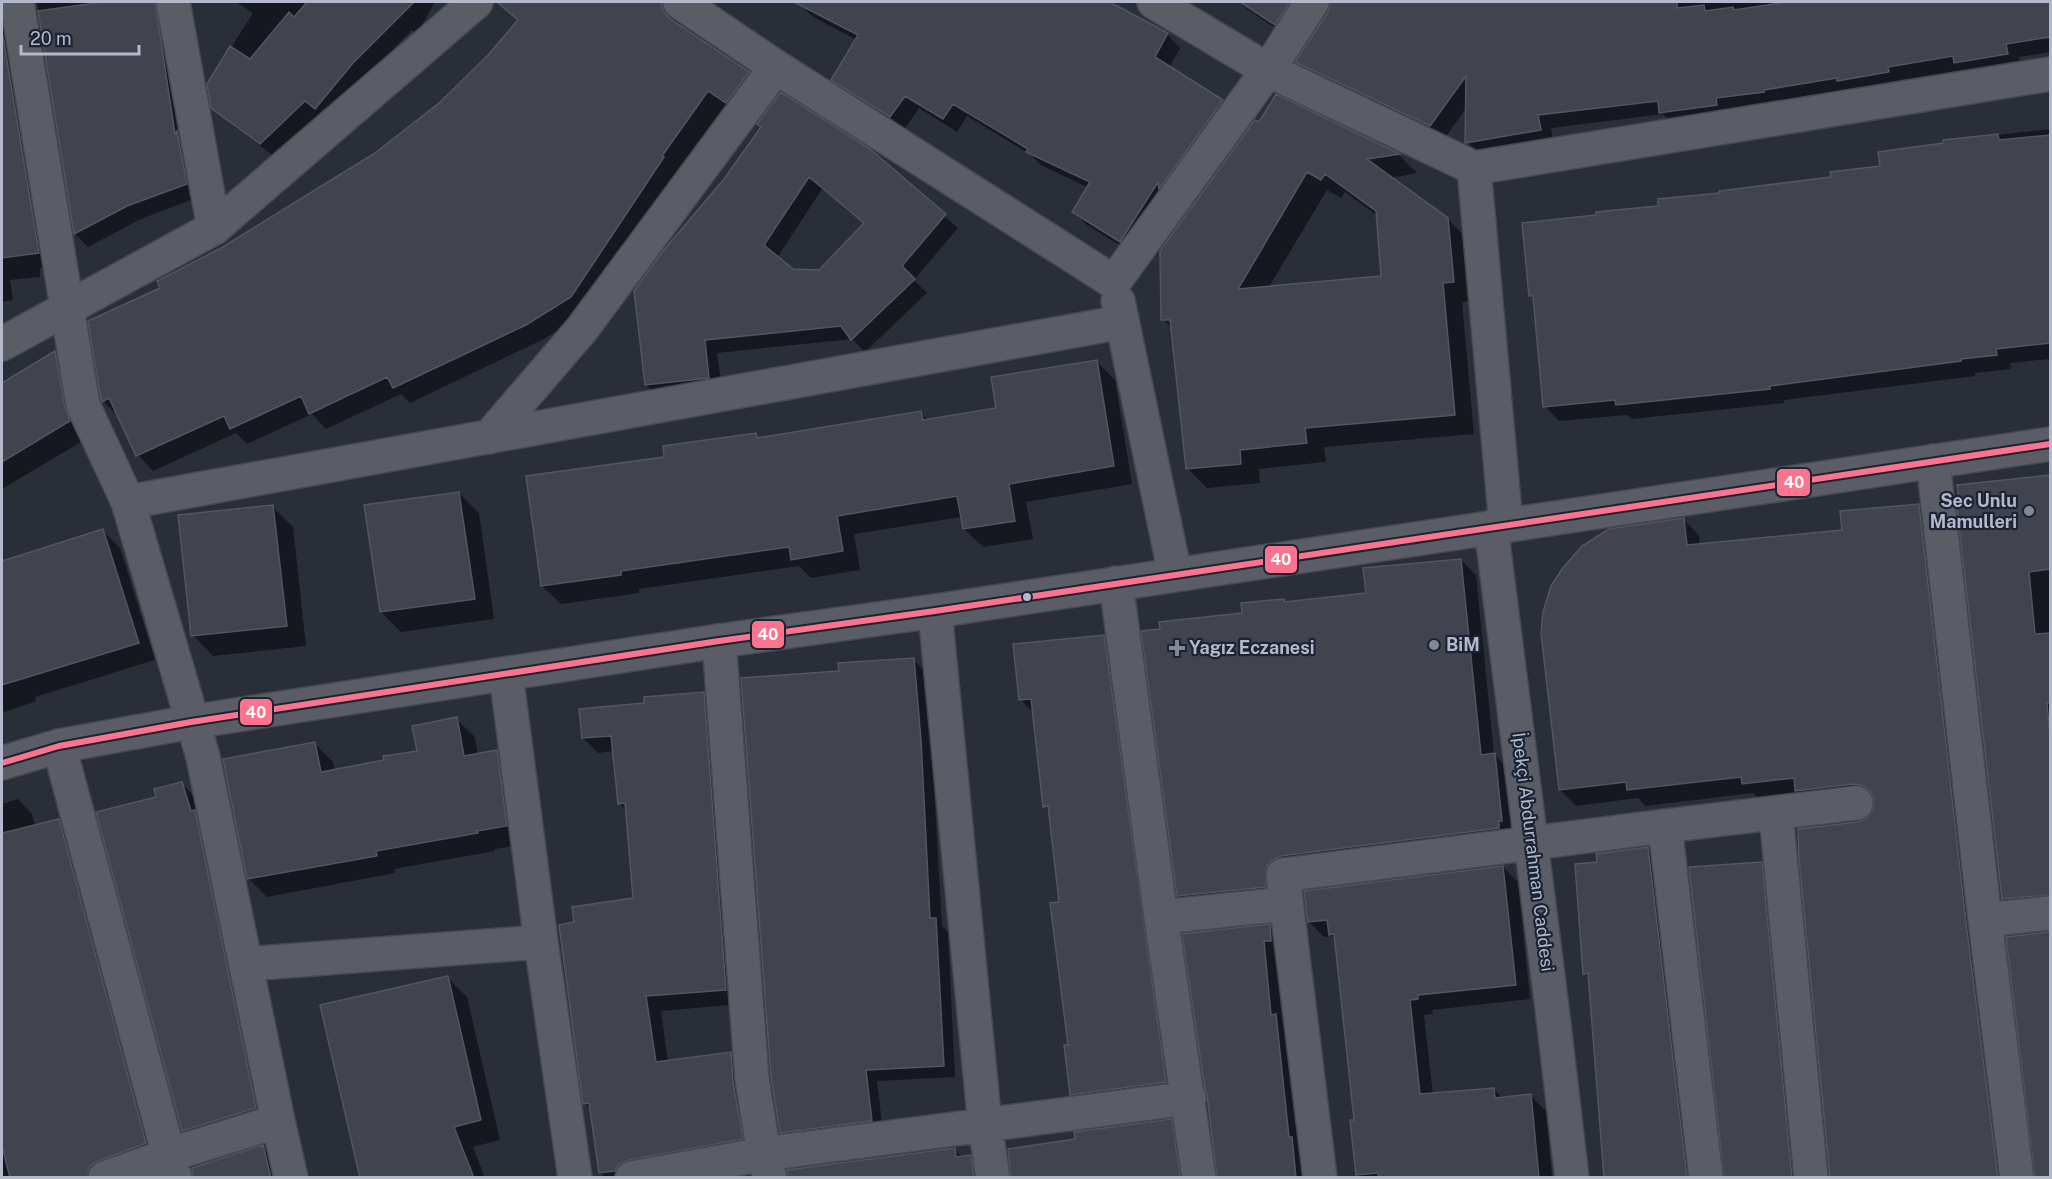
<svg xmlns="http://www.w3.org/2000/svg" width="2052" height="1179" font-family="'Public Sans',sans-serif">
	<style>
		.shadow { fill: #0007; fill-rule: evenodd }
		.building { fill: #41444e; stroke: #515660; stroke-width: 1.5; fill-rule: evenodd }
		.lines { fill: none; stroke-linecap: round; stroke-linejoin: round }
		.minor-casing { stroke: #464952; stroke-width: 36 }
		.tertiary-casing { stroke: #464952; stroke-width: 36 }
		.minor { stroke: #5a5d66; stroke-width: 33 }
		.tertiary { stroke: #5a5d66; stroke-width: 33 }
		.bus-1-casing { stroke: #1c2334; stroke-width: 10 }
		.bus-1 { stroke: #fc738d; stroke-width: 6 }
		.poi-dot { fill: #838897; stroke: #1c2334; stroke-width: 2 }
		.bus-dot { fill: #b3b9ca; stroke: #1c2334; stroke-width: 2 }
		.labels { text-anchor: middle; stroke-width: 4.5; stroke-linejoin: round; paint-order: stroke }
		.poi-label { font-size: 18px; font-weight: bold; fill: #b3b9ca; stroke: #1c2334; text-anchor: start }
		.street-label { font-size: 18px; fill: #b3b9ca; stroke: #1c2334 }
		.line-badge { stroke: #1c2334; stroke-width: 2 }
		.badge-label { font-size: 16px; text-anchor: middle; font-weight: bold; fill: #fff }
	</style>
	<rect width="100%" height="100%" fill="#292e39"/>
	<!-- shadow -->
	<path class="shadow" d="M 2,2 L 51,266 L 40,268 L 40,277 L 10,280 L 13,300 L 2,302 Z
		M 37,2 L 165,2 L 199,197 L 141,219 L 88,247 L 75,234 Z
		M 236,2 L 435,2 L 417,34 L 412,30 L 366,77 L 329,121 L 320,113 L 274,156 L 227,121 L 213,107 L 208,84 L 253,13 Z
		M 524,2 L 633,2 L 672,35 L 748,73 L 764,88 L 742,118 L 725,105 L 677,173 L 586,313 L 542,340 L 410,403 L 401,394 L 326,429 L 312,414 L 247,444 L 236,433 L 153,471 L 138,455 L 119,417 L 103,401 L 162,289 L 222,249 L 376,155 L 440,105 L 489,56 L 520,21 L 513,14 Z
		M 793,2 L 1114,2 L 1123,10 L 1167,34 L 1180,48 L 1169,68 L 1222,101 L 1236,114 L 1134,254 L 1087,225 L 1073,212 L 1089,188 L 1041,165 L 1031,155 L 967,116 L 957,132 L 919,108 L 904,130 L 846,93 L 833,79 L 857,40 L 813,17 L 805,9 Z
		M 1239,2 L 1313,2 L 1289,37 L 1247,9 Z
		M 1332,2 L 1361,2 L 1370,7 L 1375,2 L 2050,2 L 2050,52 L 2019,57 L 2020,67 L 1968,75 L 1963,70 L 1900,80 L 1901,85 L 1674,125 L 1663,114 L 1551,128 L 1553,143 L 1480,155 L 1467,142 L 1468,106 L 1444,139 L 1310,75 L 1297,62 L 1329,12 Z
		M 1276,96 L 1399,155 L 1417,173 L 1390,178 L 1448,219 L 1467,239 L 1473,301 L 1462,302 L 1474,434 L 1324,447 L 1326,462 L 1259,469 L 1260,483 L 1207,488 L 1187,468 L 1172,329 L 1163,319 L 1260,124 ZM 1327,190 L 1341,198 L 1345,192 L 1378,216 L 1383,277 L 1269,287 Z
		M 2050,129 L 2050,359 L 2010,363 L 2011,369 L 1975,373 L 1975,376 L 1784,400 L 1784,403 L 1632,419 L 1627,415 L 1559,421 L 1545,406 L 1534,300 L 1530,296 L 1660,208 L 1721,194 L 1832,179 L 1882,167 L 1945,144 L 1944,141 Z
		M 869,150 L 958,228 L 914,280 L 927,293 L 865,352 L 852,339 L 717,353 L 722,390 L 659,398 L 646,385 L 725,180 ZM 822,189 L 865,224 L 819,271 L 793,271 L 777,258 Z
		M 55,353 L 72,370 L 86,439 L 2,489 L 2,385 Z
		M 1096,361 L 1115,380 L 1132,484 L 1026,502 L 1033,539 L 983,547 L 964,529 L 962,517 L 854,534 L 860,570 L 811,578 L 799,566 L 639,589 L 639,593 L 561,604 L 542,586 L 666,458 L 755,435 L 760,439 L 921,413 L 928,420 L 998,409 Z
		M 2050,476 L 2050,911 L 2019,915 L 2003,899 L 1959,486 Z
		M 459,493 L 479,513 L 494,619 L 401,632 L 381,612 Z
		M 1918,505 L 1934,521 L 2011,1178 L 1831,1178 L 1859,823 L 1868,820 L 1874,812 L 1876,800 L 1759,799 L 1753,793 L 1645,806 L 1638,798 L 1576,806 L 1560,790 L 1683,519 L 1699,535 L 1700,545 L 1844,532 Z
		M 273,507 L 293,527 L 306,646 L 213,656 L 193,635 Z
		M 103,531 L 120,548 L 155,660 L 35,697 L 36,701 L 5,712 L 2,709 L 2,562 Z
		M 1461,560 L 1476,575 L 1494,754 L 1510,770 L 1517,836 L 1296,871 L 1280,902 L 1194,911 L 1179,896 L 1244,615 L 1283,601 L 1286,603 L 1368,594 Z
		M 1103,636 L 1120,653 L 1182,1098 L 1088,1111 L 1071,1094 L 1061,904 L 1050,812 L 1044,806 L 1034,713 L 1020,699 Z
		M 913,660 L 926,672 L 932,753 L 942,926 L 948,932 L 955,1077 L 877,1081 L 883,1133 L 793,1145 L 781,1132 L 840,673 Z
		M 703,693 L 718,708 L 741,1004 L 661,1011 L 668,1062 L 731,1053 L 746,1068 L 757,1153 L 636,1178 L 605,1178 L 600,1173 L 591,1110 L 585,1103 L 576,923 L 635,899 L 627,811 L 619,803 L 614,751 L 598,753 L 583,738 L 646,704 Z
		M 456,719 L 475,737 L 478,755 L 497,752 L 515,770 L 524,844 L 495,849 L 495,851 L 394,869 L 395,873 L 267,897 L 249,879 L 315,744 L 333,762 L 335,771 L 386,761 L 418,752 Z
		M 182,784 L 195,797 L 268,1121 L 196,1143 L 183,1131 L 158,798 Z
		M 18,799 L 32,814 L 35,826 L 59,820 L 73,835 L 160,1158 L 109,1178 L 2,1178 L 2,804 Z
		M 1648,849 L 1664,865 L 1700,1178 L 1614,1178 L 1590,978 L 1585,973 L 1599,864 Z
		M 1761,863 L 1777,879 L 1806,1178 L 1726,1178 Z
		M 1503,867 L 1518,882 L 1530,999 L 1432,1010 L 1433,1014 L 1424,1015 L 1433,1095 L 1494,1089 L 1503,1099 L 1531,1096 L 1546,1111 L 1552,1175 L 1554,1178 L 1358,1178 L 1351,1122 L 1356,1122 L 1336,940 L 1332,936 L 1324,937 L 1309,922 Z
		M 1270,926 L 1285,941 L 1309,1178 L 1219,1178 L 1206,1089 Z
		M 2050,933 L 2050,1178 L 2037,1178 L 2008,938 Z
		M 447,977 L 467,997 L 500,1140 L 473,1147 L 485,1178 L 362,1178 Z
		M 1171,1121 L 1186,1136 L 1192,1178 L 1013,1178 L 1077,1141 Z
		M 262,1147 L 277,1162 L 281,1178 L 194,1178 Z
		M 954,1149 L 963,1158 L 970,1157 L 985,1172 L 986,1178 L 789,1178 Z"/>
	<!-- building -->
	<path class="building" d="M 103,2 L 155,2 L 175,134 L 177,131 L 187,184 L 127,206 L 74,234 L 38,11 Z
		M 307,2 L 414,2 L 353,63 L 315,109 L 305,101 L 260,144 L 211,108 L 207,84 L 230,46 L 250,59 L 289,12 L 294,17 Z
		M 497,2 L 661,2 L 663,11 L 669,18 L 749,72 L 726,103 L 708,91 L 662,156 L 664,157 L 571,297 L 526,325 L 393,388 L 387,377 L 309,414 L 301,396 L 230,429 L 224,416 L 136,456 L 109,398 L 102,402 L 101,399 L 88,321 L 160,288 L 157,281 L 221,248 L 375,153 L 439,103 L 488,55 L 518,20 Z
		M 794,2 L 1110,2 L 1168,33 L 1155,57 L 1223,100 L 1159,189 L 1158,182 L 1120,242 L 1072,212 L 1090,182 L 1026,152 L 1028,149 L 953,104 L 943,119 L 905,96 L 890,117 L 831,80 L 858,35 Z
		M 1240,2 L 1290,2 L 1275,25 Z
		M 1330,2 L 1677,2 L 1677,8 L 1704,5 L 1705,11 L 1733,7 L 1734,10 L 1787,2 L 2050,2 L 2050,37 L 2006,44 L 2008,54 L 1954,63 L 1953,56 L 1888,67 L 1889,72 L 1837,81 L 1837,78 L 1764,90 L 1764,92 L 1716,98 L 1717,105 L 1659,113 L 1658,101 L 1538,115 L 1541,130 L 1465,143 L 1466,76 L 1430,126 L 1295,62 L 1328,12 Z
		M 2,36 L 3,36 L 39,253 L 2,258 Z
		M 781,92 L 870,149 L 946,214 L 902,266 L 915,279 L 851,340 L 841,326 L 705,340 L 709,378 L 645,385 L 634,291 L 663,251 L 724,179 L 761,127 L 757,124 ZM 809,177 L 864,223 L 819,270 L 793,269 L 764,245 Z
		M 1276,94 L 1400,154 L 1367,159 L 1448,218 L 1454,282 L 1443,283 L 1455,415 L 1305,428 L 1307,443 L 1240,450 L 1241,464 L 1186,469 L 1170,320 L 1161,320 L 1160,251 L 1255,120 L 1259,122 ZM 1307,172 L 1321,180 L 1325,174 L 1376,211 L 1381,276 L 1238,289 Z
		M 1998,134 L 1999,140 L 2050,135 L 2050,343 L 1996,349 L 1997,355 L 1961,359 L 1961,361 L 1770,386 L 1770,389 L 1616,405 L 1615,400 L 1543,407 L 1533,296 L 1529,296 L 1522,223 L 1596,215 L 1596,212 L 1658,206 L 1658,199 L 1720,193 L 1719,191 L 1831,177 L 1830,172 L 1880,166 L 1878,152 L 1943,143 L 1943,140 Z
		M 55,351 L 65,408 L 70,421 L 2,462 L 2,383 Z
		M 1097,360 L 1114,466 L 1009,484 L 1015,521 L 963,529 L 957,496 L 837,516 L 843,551 L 791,560 L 789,547 L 621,571 L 621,575 L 541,586 L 526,476 L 664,457 L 663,446 L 756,433 L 757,438 L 921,411 L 923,420 L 996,408 L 991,377 Z
		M 2050,475 L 2050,569 L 2029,572 L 2035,634 L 2050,633 L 2050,703 L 2047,703 L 2050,737 L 2050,895 L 2002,899 L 1956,500 L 1959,500 L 1957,485 Z
		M 459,492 L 475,599 L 380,612 L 364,505 Z
		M 1919,504 L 1966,922 L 1998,1178 L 1830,1178 L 1799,859 L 1798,829 L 1858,822 L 1867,818 L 1873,810 L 1874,800 L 1871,792 L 1864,786 L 1854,784 L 1795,791 L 1794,778 L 1742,784 L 1741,777 L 1627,790 L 1626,782 L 1559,790 L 1541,633 L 1543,612 L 1551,586 L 1562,569 L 1582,546 L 1609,529 L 1684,518 L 1687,545 L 1842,530 L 1840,511 Z
		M 273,505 L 287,626 L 191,636 L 178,515 Z
		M 103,529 L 139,643 L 2,685 L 2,561 Z
		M 1461,559 L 1481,755 L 1495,753 L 1502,821 L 1499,821 L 1499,828 L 1281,856 L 1272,860 L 1266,867 L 1266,887 L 1177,896 L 1141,631 L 1160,629 L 1159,622 L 1242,613 L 1241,603 L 1284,599 L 1284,602 L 1366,593 L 1363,568 Z
		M 1104,635 L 1166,1082 L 1070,1095 L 1064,1045 L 1068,1045 L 1050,903 L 1059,902 L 1048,806 L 1043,807 L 1031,699 L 1019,700 L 1013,644 Z
		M 914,658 L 921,740 L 930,918 L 936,918 L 944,1066 L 866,1070 L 872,1121 L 780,1133 L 771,1077 L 741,678 L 839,671 L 838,663 Z
		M 704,692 L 726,990 L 646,996 L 656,1062 L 731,1052 L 733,1082 L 743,1139 L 629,1160 L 619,1164 L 615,1171 L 599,1173 L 589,1103 L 583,1104 L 559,925 L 574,922 L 572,907 L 633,898 L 625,803 L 618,804 L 611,736 L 582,738 L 579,709 L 644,703 L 644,697 Z
		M 457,717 L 464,756 L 497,750 L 507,826 L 477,831 L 478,833 L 376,851 L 377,856 L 247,879 L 223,759 L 315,742 L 321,772 L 384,760 L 383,756 L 417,751 L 412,726 Z
		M 182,782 L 191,811 L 195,810 L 256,1108 L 182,1131 L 96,812 L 156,797 L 154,789 Z
		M 59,819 L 146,1143 L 98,1161 L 90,1166 L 87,1178 L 10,1178 L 2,1146 L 2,833 Z
		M 1648,847 L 1687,1178 L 1604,1178 L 1588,973 L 1583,974 L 1575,864 L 1597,862 L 1596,854 Z
		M 1762,862 L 1792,1178 L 1724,1178 L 1689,867 Z
		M 1503,866 L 1516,985 L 1418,995 L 1418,999 L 1410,1000 L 1420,1094 L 1494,1088 L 1495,1098 L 1531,1094 L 1539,1178 L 1379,1178 L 1378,1173 L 1356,1175 L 1350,1120 L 1354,1120 L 1334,934 L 1329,935 L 1327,920 L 1308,922 L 1304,891 Z
		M 1270,924 L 1271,941 L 1264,941 L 1271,1015 L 1276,1014 L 1289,1137 L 1292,1137 L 1296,1178 L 1217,1178 L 1207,1095 L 1205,1089 L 1182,934 Z
		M 2050,932 L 2050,1178 L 2035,1178 L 2006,937 Z
		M 448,976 L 481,1120 L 454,1127 L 474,1178 L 360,1178 L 320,1005 Z
		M 1172,1119 L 1180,1176 L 1167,1178 L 1011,1178 L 1008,1149 L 1075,1139 L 1074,1132 Z
		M 263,1145 L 271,1178 L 193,1178 L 192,1168 Z
		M 955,1148 L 956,1157 L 971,1155 L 974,1178 L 788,1178 L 787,1170 Z"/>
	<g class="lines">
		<!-- minor casing -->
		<g class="minor-casing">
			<path id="minor" d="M 17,2 L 83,405 L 128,502
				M 173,2 L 214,228
				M 680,2 L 776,67 L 1114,282 L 1268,70 L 1312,2
				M 1154,2 L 1268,70 L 1474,168 L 2050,74
				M 1474,168 L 1506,525
				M 1118,301 L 1175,574
				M 489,437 L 582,329 L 776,67
				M 1933,461 L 1985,920 L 2017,1178
				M 1116,583 L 1161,917 L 1199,1178
				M 935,611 L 985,1125 L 993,1178
				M 719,641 L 752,1079 L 764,1154 L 770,1178
				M 506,674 L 541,942
				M 59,746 L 175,1178
				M 1776,814 L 1811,1178
				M 1665,826 L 1706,1178
				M 1161,917 L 1285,904
				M 1985,920 L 2050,913
				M 246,964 L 541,942 L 575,1178
				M 105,1178 L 169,1155 L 278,1121
				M 291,1178 L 278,1121 L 203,757 L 128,502 L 1122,322
				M 632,1178 L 764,1154 L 1189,1098
				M 1320,1178 L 1283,875 L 1665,826 L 1856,803"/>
		</g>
		<!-- tertiary casing -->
		<g class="tertiary-casing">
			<path id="tertiary" d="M 2,344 L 214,228 L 476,2
				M 1491,527 L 1552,1008 L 1572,1178
				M 2,763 L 59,746 L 191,722 L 719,641 L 935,611 L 2050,444"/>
		</g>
		<!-- minor -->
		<use href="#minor" class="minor"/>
		<!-- tertiary -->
		<use href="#tertiary" class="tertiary"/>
		<!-- bus-1 casing -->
		<g class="bus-1-casing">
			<path id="bus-1" d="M 2,763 L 59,746 L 191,722 L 719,641 L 935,611 L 2050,444"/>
		</g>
		<!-- bus-1 -->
		<use href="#bus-1" class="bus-1"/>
	</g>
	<!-- markers -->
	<g class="poi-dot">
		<circle cx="2029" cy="511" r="6"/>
		<circle cx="1434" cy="645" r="6"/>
		<path d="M1174 639h6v6h6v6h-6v6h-6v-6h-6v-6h6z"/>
	</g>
	<circle class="bus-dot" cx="1027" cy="597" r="5"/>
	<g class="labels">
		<!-- poi labels -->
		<g class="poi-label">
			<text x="2017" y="507" text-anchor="end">Sec Unlu<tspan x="2017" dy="21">Mamulleri</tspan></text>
			<text x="1446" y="651">BiM</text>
			<text x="1189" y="654">Yagız Eczanesi</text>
		</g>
		<!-- street labels -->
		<g class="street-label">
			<text transform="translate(1533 852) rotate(83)" y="6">İpekçi Abdurrahman Caddesi</text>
		</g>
	</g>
	<g class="line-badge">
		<rect x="1776" y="468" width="35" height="29" rx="6" fill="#fc738d"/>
		<rect x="1264" y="545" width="34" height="29" rx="6" fill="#fc738d"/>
		<rect x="751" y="620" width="34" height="29" rx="6" fill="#fc738d"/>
		<rect x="239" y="698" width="34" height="28" rx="6" fill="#fc738d"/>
	</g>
	<g class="badge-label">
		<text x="1794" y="488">40</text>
		<text x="1281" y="565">40</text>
		<text x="768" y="640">40</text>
		<text x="256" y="718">40</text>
	</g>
	<!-- border -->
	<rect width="2052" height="1179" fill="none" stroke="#b3b9ca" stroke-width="6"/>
	<!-- scale -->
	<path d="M21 45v9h118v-9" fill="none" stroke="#b3b9ca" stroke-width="3"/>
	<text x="30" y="45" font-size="18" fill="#b3b9ca" stroke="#1c2334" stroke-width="4.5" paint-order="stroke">20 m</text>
</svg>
